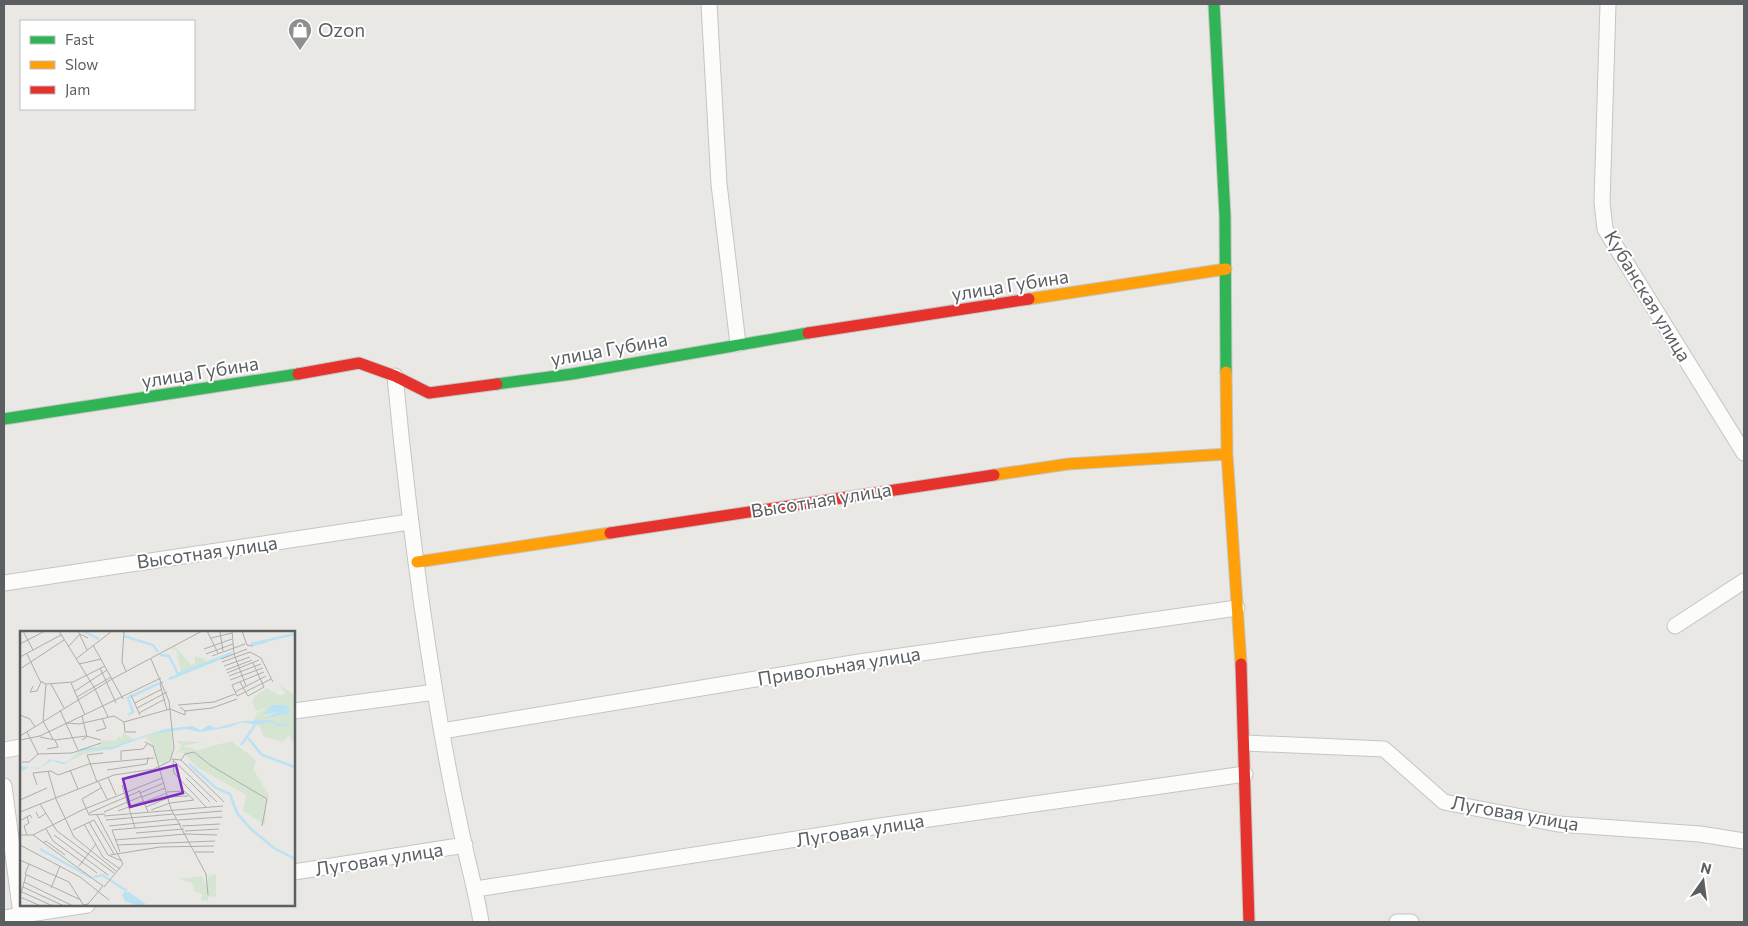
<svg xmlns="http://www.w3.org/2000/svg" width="1748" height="926" font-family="Commissioner,sans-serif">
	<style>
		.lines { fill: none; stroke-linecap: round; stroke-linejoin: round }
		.street-casing { stroke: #c4c5c5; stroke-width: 17 }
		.fast-casing { stroke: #c4c5c4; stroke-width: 13 }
		.slow-casing { stroke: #c4c5c4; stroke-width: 13 }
		.jam-casing { stroke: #c4c5c4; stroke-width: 13 }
		.street { stroke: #fcfcfb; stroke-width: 15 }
		.fast { stroke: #30b455; stroke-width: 11 }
		.slow { stroke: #ff9f0a; stroke-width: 11 }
		.jam { stroke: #e5322d; stroke-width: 11 }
		.labels { text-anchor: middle; stroke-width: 4; stroke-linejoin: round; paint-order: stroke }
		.poi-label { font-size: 19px; fill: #5b5f62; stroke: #fff; text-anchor: start }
		.street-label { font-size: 19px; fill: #5b5f62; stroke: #fff }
		.inset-river { fill: none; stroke: #bbe2f2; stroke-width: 2.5 }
		.inset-road { fill: none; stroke: #adadad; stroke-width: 1 }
		.view { fill: #7b2cbf; fill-opacity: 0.15; stroke: #7b2cbf; stroke-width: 2.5 }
		.inset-edge { fill: none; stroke: #5b5f62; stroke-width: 2.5 }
	</style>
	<rect width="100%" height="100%" fill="#eae8e5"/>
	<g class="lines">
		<!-- street casing -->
		<g class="street-casing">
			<path id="street" d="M 709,4 L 719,184 L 738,344
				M 1608,4 L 1602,202 L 1605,229 L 1744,453
				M 395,376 C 405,482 418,587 435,692 C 443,743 453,794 464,844 C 470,871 477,896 481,922
				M 4,583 L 409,522
				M 1675,626 L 1744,581
				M 294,711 L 435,692
				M 442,731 L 859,662 L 1237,608
				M 1245,743 L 1384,749 L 1444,802 L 1558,824 L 1700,834 L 1744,841
				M 4,750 L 21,747
				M 4,786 L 22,922
				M 294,872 L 465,845
				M 476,889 L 880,826 L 1245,774
				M 4,918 L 87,905
				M 1397,922 L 1411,922"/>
		</g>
		<!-- fast casing -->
		<g class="fast-casing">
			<path id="fast" d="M 1214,4 L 1225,216 L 1226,372
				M 497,384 L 572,374 L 808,333
				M 4,419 L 298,374"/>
		</g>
		<!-- slow casing -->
		<g class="slow-casing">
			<path id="slow" d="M 1029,299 L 1226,269
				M 1226,372 L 1227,454 L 1241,664
				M 994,475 L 1068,464 L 1227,454
				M 417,562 L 610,533"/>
		</g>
		<!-- jam casing -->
		<g class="jam-casing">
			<path id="jam" d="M 808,333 L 1029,299
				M 298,374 L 359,363 L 395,376 L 429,393 L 497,384
				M 610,533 L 994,475
				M 1241,664 L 1249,922"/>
		</g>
		<!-- street -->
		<use href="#street" class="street"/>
		<!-- fast -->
		<use href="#fast" class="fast"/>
		<!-- slow -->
		<use href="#slow" class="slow"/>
		<!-- jam -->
		<use href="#jam" class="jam"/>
	</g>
	<!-- icons -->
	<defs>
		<g id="shop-pin" transform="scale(1.25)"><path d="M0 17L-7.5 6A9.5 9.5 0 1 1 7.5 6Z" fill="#8d8f90" stroke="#fff"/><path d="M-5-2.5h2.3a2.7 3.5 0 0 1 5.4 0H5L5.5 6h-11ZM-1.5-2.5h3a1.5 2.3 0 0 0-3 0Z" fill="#fff"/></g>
	</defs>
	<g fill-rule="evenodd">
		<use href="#shop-pin" x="300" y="30"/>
	</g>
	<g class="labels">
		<!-- poi labels -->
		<g class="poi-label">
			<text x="318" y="37">Ozon</text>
		</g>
		<!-- street labels -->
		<g class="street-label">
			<text transform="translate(1010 285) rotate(-9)" y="7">улица Губина</text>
			<text transform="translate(1648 296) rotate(59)" y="7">Кубанская улица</text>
			<text transform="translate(609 349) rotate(-10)" y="7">улица Губина</text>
			<text transform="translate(200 372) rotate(-9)" y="7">улица Губина</text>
			<text transform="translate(821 500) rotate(-9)" y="7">Высотная улица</text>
			<text transform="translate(207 552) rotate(-8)" y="7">Высотная улица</text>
			<text transform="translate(839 666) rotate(-9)" y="7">Привольная улица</text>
			<text transform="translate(1515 813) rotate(10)" y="7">Луговая улица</text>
			<text transform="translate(860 830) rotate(-9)" y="7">Луговая улица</text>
			<text transform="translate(379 859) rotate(-9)" y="7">Луговая улица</text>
		</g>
	</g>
	<!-- overview -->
	<g transform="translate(20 631)">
		<rect width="275" height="275" fill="#eae8e5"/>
		<path d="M 155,15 L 171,34 L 175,33 L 175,25 L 186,28 L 184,31 L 186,31 L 214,21 L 161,42 L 156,18 L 151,19 ZM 259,54 L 275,64 L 275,111 L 272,111 L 269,104 L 263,111 L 244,106 L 238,92 L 233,90 L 237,82 L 247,77 L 236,80 L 232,71 L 234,66 L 247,57 L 258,64 L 266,63 ZM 253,74 L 267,76 L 271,82 L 244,88 L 258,81 L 244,85 ZM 151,100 L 153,122 L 149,131 L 140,136 L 143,131 L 138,133 L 133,117 L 126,114 L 133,114 L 127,107 L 123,108 L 132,102 ZM 103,101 L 114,109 L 89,116 L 77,116 L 83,109 L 95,110 L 99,105 L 101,108 ZM 157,110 L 183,111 L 163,115 L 178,119 L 211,110 L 230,124 L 236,130 L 233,138 L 249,164 L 246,172 L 245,194 L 223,180 L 226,164 L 177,136 L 162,121 L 167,118 L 155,123 L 162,115 ZM 78,117 L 93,118 L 67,122 L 50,130 L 59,120 ZM 196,243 L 196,265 L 188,266 L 188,270 L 181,269 L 182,263 L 174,260 L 172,252 L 160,248 L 182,245 L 186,254 L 189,244 Z" fill="#d6e5d1" fill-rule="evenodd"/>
		<path d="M 252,74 L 266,74 L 271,82 L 244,88 L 258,81 L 243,84 ZM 275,87 L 265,95 L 257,95 L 252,91 L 236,94 L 222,91 L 210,96 L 180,101 L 166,98 L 132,103 L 93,118 L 59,120 L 46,133 L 41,133 L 32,129 L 19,138 L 9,136 L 0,141 L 0,135 L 20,137 L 30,128 L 46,132 L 62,117 L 90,116 L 145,98 L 172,95 L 181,99 L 189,94 L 196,97 L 223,90 L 250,89 L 263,94 ZM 104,261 L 109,261 L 126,273 L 118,275 L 105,270 L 102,264 Z" fill="#bbe2f2"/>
		<path class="inset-river" d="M 63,0 L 79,8M 104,5 L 133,14 L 138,21M 231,13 L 275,3M 233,14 L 248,10M 140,24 L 149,25 L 158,43 L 212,22M 149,48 L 201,27M 112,65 L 142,51M 108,84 L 113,81 L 108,67 L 111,65M 228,107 L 242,124 L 275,136M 221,114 L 235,94M 169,133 L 196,157 L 210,163 L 217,182 L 232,199 L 254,217 L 275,228M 20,218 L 72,247M 74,246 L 82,244 L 107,260"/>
		<path class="inset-road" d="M 3,0 L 13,19M 39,0 L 75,58M 58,0 L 67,19M 104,0 L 102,31 L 106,40M 187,0 L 198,22M 212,0 L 214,23 L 226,55M 222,0 L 227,14 L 233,15M 200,1 L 203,20M 191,7 L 212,2M 0,13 L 25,0M 73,14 L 103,68M 48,16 L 60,3 L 68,7M 184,18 L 212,8M 7,23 L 20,50 L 26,53 L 53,51 L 85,35M 186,23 L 213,13M 192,25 L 225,13M 0,26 L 41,4M 56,28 L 92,0M 201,28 L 227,18M 202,31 L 230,21 L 241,27 L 253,51M 59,33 L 81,28M 204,35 L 230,26M 80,37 L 96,72M 0,38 L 44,9M 206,39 L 232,29M 244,41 L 212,54 L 217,65 L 251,48M 207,42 L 239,29M 209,45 L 241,33M 210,49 L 243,37M 143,51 L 140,53 L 147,79M 220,51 L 228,65 L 244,56 L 233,32M 51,52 L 65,84M 26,53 L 23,90 L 33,108M 31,53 L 44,77M 13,55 L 10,61 L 17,60 L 21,51M 75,58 L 88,86M 55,60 L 87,39M 215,61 L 246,45M 111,64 L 120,84M 57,66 L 91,46M 115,72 L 142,58M 158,74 L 194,71 L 215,63M 160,76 L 165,80 L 192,77 L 217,68M 117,77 L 147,61M 40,79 L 58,119M 119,82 L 145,68M 0,84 L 10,88 L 15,96M 62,85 L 67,106 L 62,109M 104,91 L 150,78 L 165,84 L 165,80M 104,91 L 105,101 L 116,101M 46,92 L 59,93 L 94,85 L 104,91M 76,100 L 86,97 L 82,87M 7,101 L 18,123 L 52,122 L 81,112M 0,105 L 92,48 L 182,0M 20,106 L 35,109 L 66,105 L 81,109M 0,109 L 20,105 L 141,47M 125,111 L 133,115 L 151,178 L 186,243 L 188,264M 27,118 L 38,116 L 35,109M 152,128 L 161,129 L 204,171M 152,128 L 197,171M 101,129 L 101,120 L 123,118 L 127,113M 161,129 L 165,123 L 174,121 L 190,134 L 247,168 L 242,195M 153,130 L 154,142 L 186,176M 2,131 L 9,131 L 18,123M 50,139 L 58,158M 87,139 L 127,133 L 128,126M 28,140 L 36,168 L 54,206 L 96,240M 88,146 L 96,164M 166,147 L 190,171M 78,150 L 87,168M 77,151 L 67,124 L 83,122M 17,154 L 13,142 L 31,140 L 38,144 L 69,133 L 134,127M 102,154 L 115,197M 81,157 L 62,168 L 69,184 L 85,183M 119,159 L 128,181M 147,161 L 164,160 L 174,169M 120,162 L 144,152M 122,166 L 145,157M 148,166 L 168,165M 0,169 L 27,157M 124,171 L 147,162M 20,173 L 37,200 L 94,242M 126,176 L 148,167M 131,179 L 150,172 L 174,169M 98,180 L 124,170M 0,181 L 94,144 L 134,138 L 150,130 L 154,117 L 149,70 L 131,28M 16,181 L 19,187 L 26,182M 84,181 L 122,165M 69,182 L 120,160M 77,184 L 103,233 L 84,256M 155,184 L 202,180M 84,185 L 203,175M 7,186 L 9,192 L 4,195 L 7,204M 86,189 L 154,183M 158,189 L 202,186M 0,190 L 10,184 L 12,187M 69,191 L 88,224 L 102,230M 64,193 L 83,226 L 100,238M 89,195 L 157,188M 162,195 L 200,193M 26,198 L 33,210 L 77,242M 53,199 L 74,189 L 94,223M 165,200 L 199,198M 116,202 L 164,198M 0,204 L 13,204 L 62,179 L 142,147M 13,204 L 83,255 L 68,273 L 63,274M 34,204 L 88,244M 95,209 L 166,203 L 197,204M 23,212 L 26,210 L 45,224M 0,214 L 60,246 L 89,269M 97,214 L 195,210M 100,221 L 92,199 L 161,193M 175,221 L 194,221M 90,224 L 140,216 L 194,215M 0,229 L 49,251 L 64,275M 9,233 L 5,243 L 61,269M 59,235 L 76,213M 4,251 L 53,275M 3,256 L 44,275M 31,257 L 40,235M 2,261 L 33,275M 0,266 L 6,244M 0,266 L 21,275"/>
		<path class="view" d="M 156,134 L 163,162 L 110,176 L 103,148 Z"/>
		<rect width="275" height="275" class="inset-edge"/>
	</g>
	<!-- border -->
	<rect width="1748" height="926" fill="none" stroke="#5b5f62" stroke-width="10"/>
	<!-- legend -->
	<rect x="20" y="20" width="175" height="90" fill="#ffffff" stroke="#bdbfc0"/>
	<rect x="30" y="36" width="25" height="8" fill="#30b455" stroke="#bdbfc0"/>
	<text x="65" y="45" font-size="15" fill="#5b5f62">Fast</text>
	<rect x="30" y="61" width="25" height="8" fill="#ff9f0a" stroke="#bdbfc0"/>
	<text x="65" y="70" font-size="15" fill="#5b5f62">Slow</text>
	<rect x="30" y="86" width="25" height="8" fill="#e5322d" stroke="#bdbfc0"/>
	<text x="65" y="95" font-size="15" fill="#5b5f62">Jam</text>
	<!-- north arrow -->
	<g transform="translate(1703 881) rotate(14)" stroke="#ffffff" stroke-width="4" paint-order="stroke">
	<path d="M0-4L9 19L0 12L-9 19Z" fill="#5b5f62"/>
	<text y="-8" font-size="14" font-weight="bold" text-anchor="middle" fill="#5b5f62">N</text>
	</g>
</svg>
